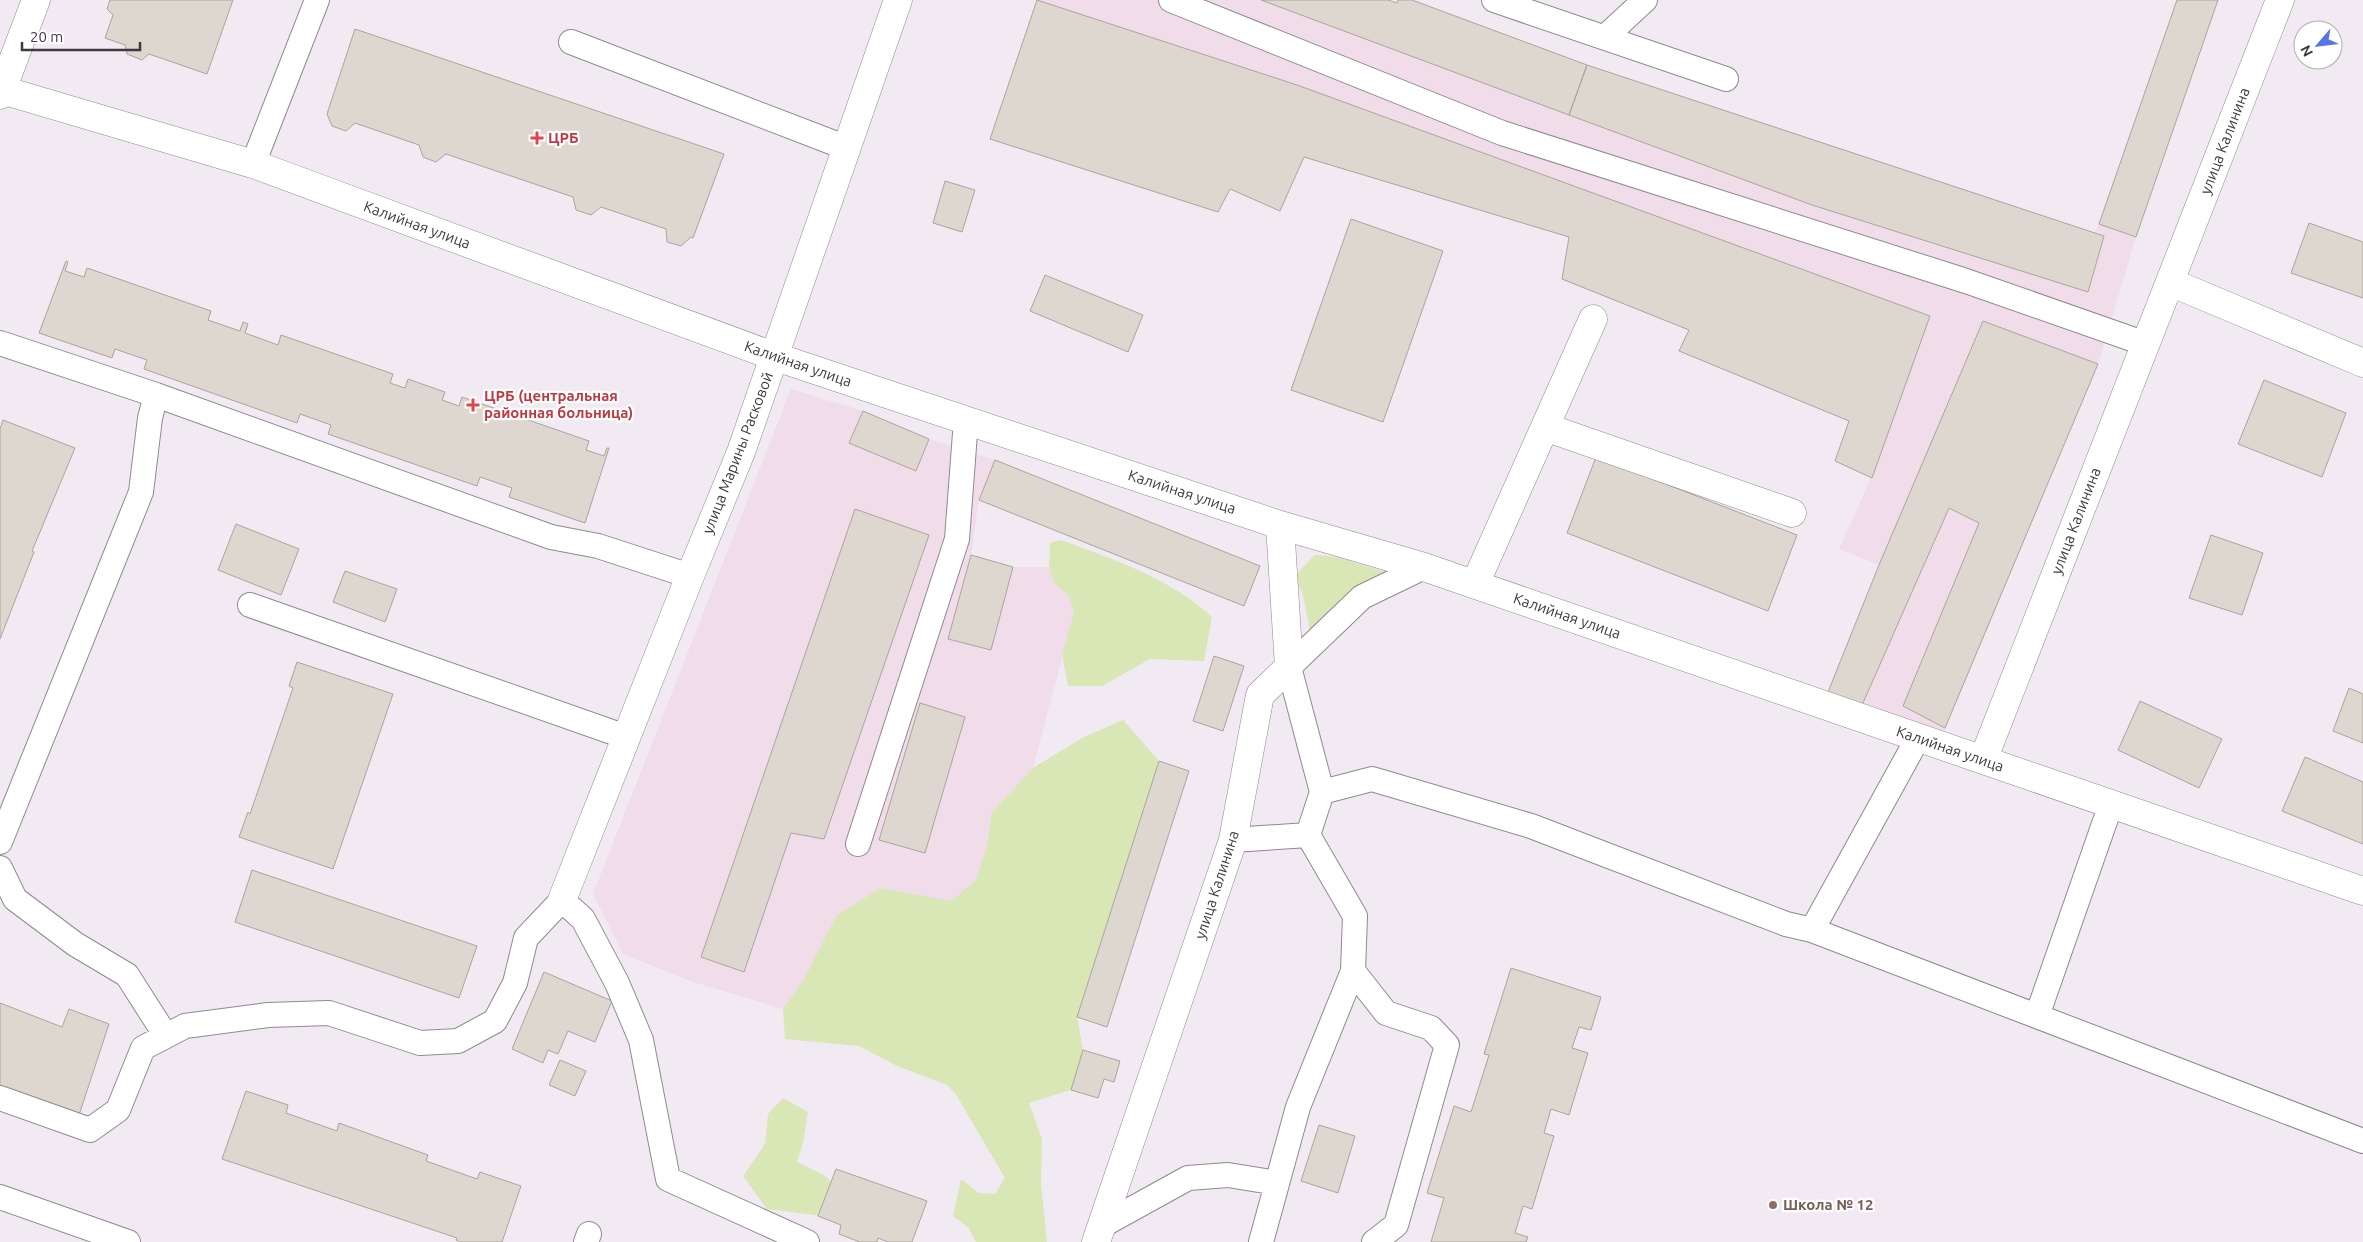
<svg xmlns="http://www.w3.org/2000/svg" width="2363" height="1242" font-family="Ubuntu,sans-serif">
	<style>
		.industrial { fill: #f1dcea }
		.green { fill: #d9e6b6 }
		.building { fill: #ded7d0; stroke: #aba49d }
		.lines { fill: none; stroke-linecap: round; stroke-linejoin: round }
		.lane-casing { stroke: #8f8990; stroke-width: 26 }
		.street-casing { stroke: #8f8990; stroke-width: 29 }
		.lane { stroke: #fff; stroke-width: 24 }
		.street { stroke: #fff; stroke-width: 28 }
		.health-dot { fill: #e0444e; stroke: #fff; stroke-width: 2 }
		.education-dot { fill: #8d6e63; stroke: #fff; stroke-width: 2 }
		.labels { text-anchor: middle; stroke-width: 4.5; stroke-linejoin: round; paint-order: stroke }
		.health-label { font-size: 15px; font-weight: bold; fill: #be3a42; stroke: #fff; text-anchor: start }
		.street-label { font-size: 15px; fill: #3d3a3d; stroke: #fff }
		.education-label { font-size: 15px; font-weight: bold; fill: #785e54; stroke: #fff; text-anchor: start }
	</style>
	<rect width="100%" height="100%" fill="#f1eaf2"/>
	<!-- industrial -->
	<path class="industrial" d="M 1037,0 L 1388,0 L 1396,3 L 1398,0 L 1412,0 L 1587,65 L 2095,233 L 2177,0 L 2218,0 L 2136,237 L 2098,364 L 1942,737 L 1826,697 L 1879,565 L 1839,549 L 1871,478 L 1835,461 L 1849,421 L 1679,351 L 1689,330 L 1562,279 L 1569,237 L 1304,157 L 1280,211 L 1230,189 L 1218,212 L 990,139 Z
		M 791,389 L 863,411 L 929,439 L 995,460 L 979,500 L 971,555 L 1013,567 L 1049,567 L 1054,583 L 1069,596 L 1074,613 L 1033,768 L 992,812 L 987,845 L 976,880 L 951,901 L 880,888 L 836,916 L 805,977 L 783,1009 L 693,982 L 623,954 L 593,894 Z"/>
	<!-- green -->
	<path class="green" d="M 1061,540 C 1115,560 1170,578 1212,617 L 1204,661 L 1150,659 L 1102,686 L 1068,686 L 1062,654 L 1074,613 L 1069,596 L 1054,583 L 1049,567 L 1050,543 Z
		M 1315,555 L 1337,557 L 1389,573 L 1310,631 L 1303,595 L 1295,578 L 1301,569 Z
		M 1123,720 L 1159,761 L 1077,1017 L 1083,1050 L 1071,1090 L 1029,1103 L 1042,1139 L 1041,1185 L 1047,1242 L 976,1242 L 968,1227 L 953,1216 L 961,1179 L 979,1193 L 995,1194 L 1005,1178 L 955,1093 L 947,1085 L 897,1066 L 859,1046 L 785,1039 L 783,1009 L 805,977 L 836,916 L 880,888 L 951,901 L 976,880 L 987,845 L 992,812 L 1033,768 L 1084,737 Z
		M 783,1098 L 808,1112 L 803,1143 L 797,1162 L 826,1176 L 842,1198 L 823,1216 L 767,1209 L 743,1176 L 765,1144 L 768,1114 Z"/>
	<!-- building -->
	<path class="building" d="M 110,0 L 233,0 L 207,74 L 149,54 L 142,60 L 127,54 L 125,45 L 105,38 L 113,15 L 107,9 Z
		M 1037,0 L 1297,85 L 1930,316 L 1872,478 L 1835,461 L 1849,421 L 1679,351 L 1689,330 L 1562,279 L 1569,237 L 1304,157 L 1280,211 L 1230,189 L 1218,212 L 990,139 Z
		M 1261,0 L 1388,0 L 1397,3 L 1398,0 L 1412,0 L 1587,65 L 1569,115 Z
		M 2177,0 L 2218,0 L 2136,237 L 2099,224 Z
		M 355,29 L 724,154 L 693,238 L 691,237 L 681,246 L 667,242 L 666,229 L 601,207 L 591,215 L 576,210 L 573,197 L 446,154 L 436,162 L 423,157 L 419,145 L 355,123 L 346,131 L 332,126 L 327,114 Z
		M 1587,65 L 2104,236 L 2088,292 L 1812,205 L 1569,115 Z
		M 945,181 L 975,190 L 962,232 L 933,223 Z
		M 1351,219 L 1443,251 L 1383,422 L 1291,390 Z
		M 2309,223 L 2363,242 L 2363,298 L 2291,273 Z
		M 66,261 L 68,262 L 65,271 L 84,277 L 87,268 L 211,311 L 208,320 L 240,331 L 243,322 L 248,324 L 245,333 L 278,345 L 281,335 L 393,374 L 390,383 L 405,388 L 408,379 L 445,392 L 442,400 L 459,406 L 462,397 L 589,441 L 586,450 L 604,456 L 607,448 L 609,448 L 585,523 L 509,497 L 512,488 L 480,477 L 477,486 L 328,434 L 331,425 L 300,414 L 297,423 L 144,369 L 147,360 L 115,349 L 112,358 L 39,333 Z
		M 1045,275 L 1143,315 L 1128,352 L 1030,311 Z
		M 1983,321 L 2098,364 L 1945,728 L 1903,706 L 1979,523 L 1949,508 L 1859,712 L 1826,697 L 1879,565 Z
		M 2264,380 L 2346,413 L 2322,477 L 2238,444 Z
		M 863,411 L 929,439 L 916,471 L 849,443 Z
		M 3,420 L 75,448 L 32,551 L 34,552 L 0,639 L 0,429 Z
		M 1596,457 L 1797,535 L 1768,611 L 1567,533 Z
		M 995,460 L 1260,566 L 1244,606 L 979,500 Z
		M 855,509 L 929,535 L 824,839 L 791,833 L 744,972 L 701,957 Z
		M 236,524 L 299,549 L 281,595 L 218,570 Z
		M 2211,535 L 2263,553 L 2242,615 L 2189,598 Z
		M 971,555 L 1013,567 L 991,650 L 948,639 Z
		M 345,571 L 397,589 L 385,622 L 333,602 Z
		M 1214,656 L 1244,666 L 1223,731 L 1193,721 Z
		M 297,662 L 393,694 L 333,869 L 239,837 L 248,812 L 250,814 L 293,688 L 289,686 Z
		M 2349,688 L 2363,694 L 2363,743 L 2333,731 Z
		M 2140,701 L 2222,739 L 2199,788 L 2118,750 Z
		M 920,703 L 965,717 L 925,853 L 879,840 Z
		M 2305,757 L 2363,782 L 2363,844 L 2282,811 Z
		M 1159,761 L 1189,771 L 1107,1027 L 1077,1017 Z
		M 252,870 L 477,946 L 459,998 L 235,922 Z
		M 1511,968 L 1601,997 L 1591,1030 L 1579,1027 L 1572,1048 L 1588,1053 L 1569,1115 L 1551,1109 L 1544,1133 L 1554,1136 L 1532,1209 L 1523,1206 L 1515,1233 L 1528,1237 L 1526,1242 L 1431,1242 L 1444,1198 L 1427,1193 L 1454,1106 L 1471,1112 L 1489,1055 L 1484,1054 Z
		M 544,972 L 612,1001 L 595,1042 L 568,1031 L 558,1054 L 548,1050 L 543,1063 L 512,1049 Z
		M 0,1003 L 62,1027 L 69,1009 L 109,1024 L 79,1115 L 0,1086 Z
		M 1083,1050 L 1120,1061 L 1114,1082 L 1104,1079 L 1098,1098 L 1071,1090 Z
		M 560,1060 L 586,1071 L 575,1096 L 549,1085 Z
		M 246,1091 L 288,1105 L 286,1113 L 337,1131 L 339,1123 L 428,1155 L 426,1161 L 477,1179 L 480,1172 L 521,1186 L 502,1242 L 460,1242 L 456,1240 L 457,1238 L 222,1159 Z
		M 1319,1125 L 1355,1136 L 1338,1193 L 1301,1181 Z
		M 836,1169 L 927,1201 L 912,1242 L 888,1242 L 878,1238 L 877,1242 L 860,1242 L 839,1234 L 841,1225 L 818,1216 Z"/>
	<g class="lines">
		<!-- lane casing -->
		<g class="lane-casing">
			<path id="lane" d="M 1171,0 L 1502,133 L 1966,281 L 2146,344
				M 1494,0 L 1726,79
				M 1605,37 L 1645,0
				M 571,42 L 847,148
				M 253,164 L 317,0
				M 0,343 L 156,395 L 551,537 L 598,546 L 690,576
				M 250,605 L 626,737
				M 1322,792 L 1372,779 L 1531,826 L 1786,924 L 1812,930 L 1918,738
				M 1233,840 L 1308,835
				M 0,842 L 141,492 L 150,418 L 156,395
				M 858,844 L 957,539 L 966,420
				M 0,868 L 15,899 L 75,944 L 127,975 L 166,1036
				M 1812,930 L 2363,1141
				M 1353,971 L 1386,1013 L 1431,1028 L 1447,1045 L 1396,1225 L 1374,1242
				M 2037,1016 L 2111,804
				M 0,1098 L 90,1130 L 118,1110 L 143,1048 L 185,1026 L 268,1015 L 329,1013 L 420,1043 L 458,1041 L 495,1021 L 515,983 L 526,938 L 562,900 L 583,919 L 617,983 L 641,1040 L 668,1179 L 807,1242
				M 0,1197 L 128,1242
				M 1101,1226 L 1188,1178 L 1228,1175 L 1277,1183
				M 586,1242 L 589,1234
				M 1261,1242 L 1298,1107 L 1353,971 L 1355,916 L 1308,835 L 1322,792 L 1289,667 L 1362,597 L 1424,567"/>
		</g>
		<!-- street casing -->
		<g class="street-casing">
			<path id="street" d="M 2,90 L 253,164 L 776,357 L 1280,525 L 1424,567 L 2363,891
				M 0,95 L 36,0
				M 2170,282 L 2363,363
				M 1545,427 L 1792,513
				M 1475,584 L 1593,319
				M 1983,760 L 2280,0
				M 562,900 L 690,576 L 741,452 L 898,0
				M 1096,1242 L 1233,840 L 1260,695 L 1289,667 L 1280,525"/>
		</g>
		<!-- lane -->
		<use href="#lane" class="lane"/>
		<!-- street -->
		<use href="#street" class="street"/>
	</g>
	<!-- markers -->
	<g class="health-dot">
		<path d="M534.5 130.5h5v5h5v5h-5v5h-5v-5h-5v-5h5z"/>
		<path d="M470.5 397.5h5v5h5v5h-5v5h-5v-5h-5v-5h5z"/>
	</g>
	<circle class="education-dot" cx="1773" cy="1205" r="5"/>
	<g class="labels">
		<!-- health labels -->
		<g class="health-label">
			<text x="548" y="143">ЦРБ</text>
			<text x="484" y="401">ЦРБ (центральная<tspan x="484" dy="17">районная больница)</tspan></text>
		</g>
		<!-- street labels -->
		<g class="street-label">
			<text transform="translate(2225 141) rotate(-69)" y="5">улица Калинина</text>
			<text transform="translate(417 225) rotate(20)" y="5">Калийная улица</text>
			<text transform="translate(798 364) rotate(19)" y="5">Калийная улица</text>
			<text transform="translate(738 453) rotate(-69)" y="5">улица Марины Расковой</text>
			<text transform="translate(1182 492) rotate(18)" y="5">Калийная улица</text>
			<text transform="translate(2076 521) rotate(-69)" y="5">улица Калинина</text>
			<text transform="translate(1567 616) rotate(19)" y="5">Калийная улица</text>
			<text transform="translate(1950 749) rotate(19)" y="5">Калийная улица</text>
			<text transform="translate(1217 885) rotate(-72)" y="5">улица Калинина</text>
		</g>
		<!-- education labels -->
		<g class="education-label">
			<text x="1783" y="1210">Школа № 12</text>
		</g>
	</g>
	<!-- north arrow -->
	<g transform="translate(2318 45) rotate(242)"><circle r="24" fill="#ffffff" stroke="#b1b0b1"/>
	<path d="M0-4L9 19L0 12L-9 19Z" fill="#5a73e9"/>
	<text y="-8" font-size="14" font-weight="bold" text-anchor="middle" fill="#3d3a3d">N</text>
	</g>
	<!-- scale -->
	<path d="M22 42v8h118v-8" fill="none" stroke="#3d3a3d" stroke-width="2.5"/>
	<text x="30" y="42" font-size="15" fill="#3d3a3d" stroke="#ffffff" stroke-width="4" paint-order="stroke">20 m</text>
</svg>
